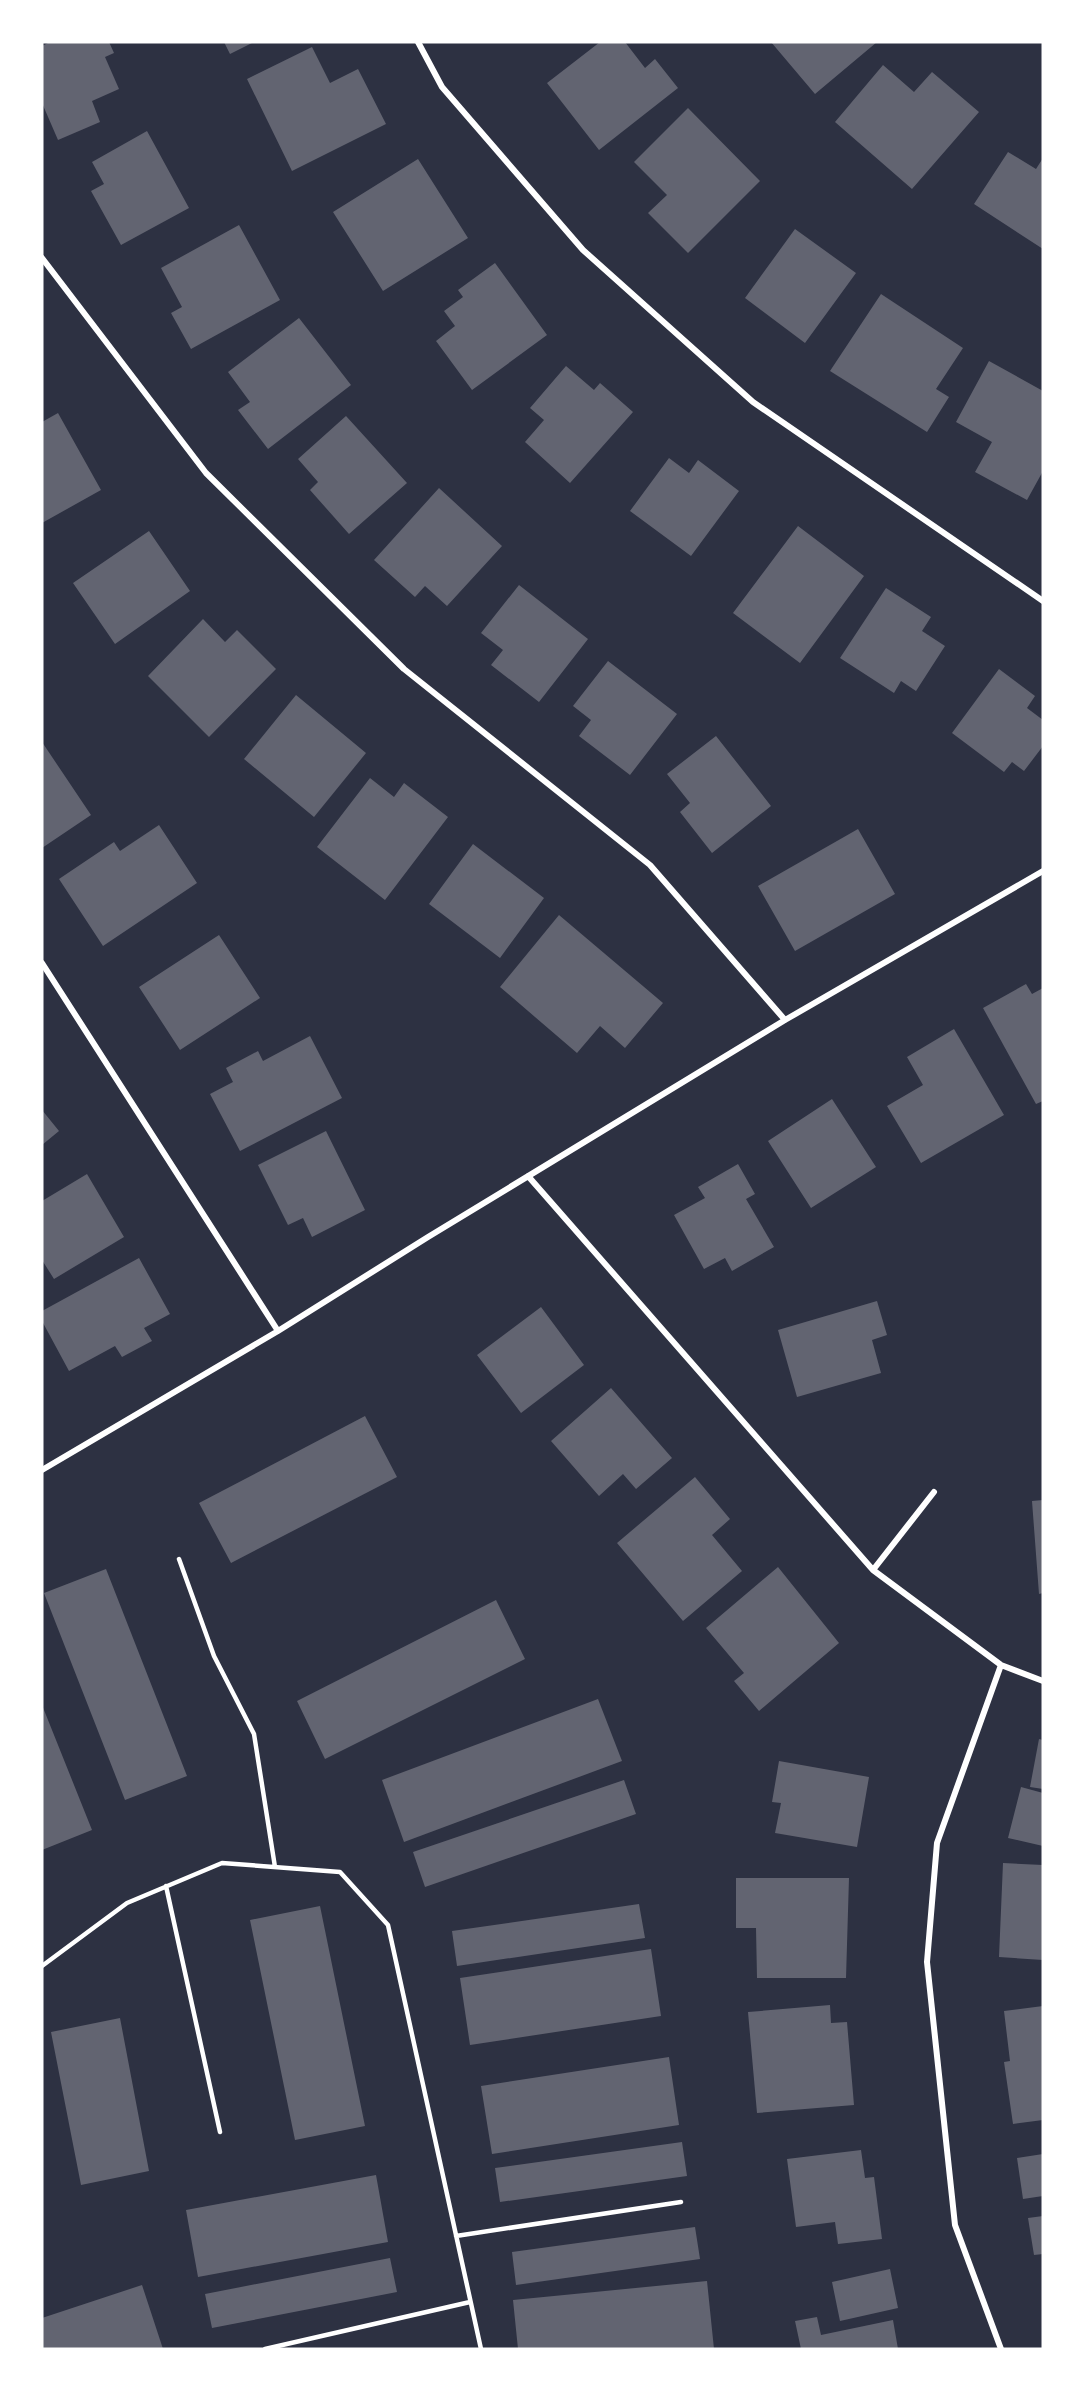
<svg xmlns="http://www.w3.org/2000/svg" width="1085" height="2391" font-family="Barlow,sans-serif">
	<style>
		.building { fill: #626471 }
		.lines { fill: none; stroke-linecap: round; stroke-linejoin: round }
		.service { stroke: #fff; stroke-width: 4.5 }
		.minor { stroke: #fff; stroke-width: 6 }
	</style>
	<rect width="100%" height="100%" fill="#2d3142"/>
	<!-- building -->
	<path class="building" d="M 50,42 L 109,42 L 114,53 L 105,57 L 119,89 L 92,101 L 100,122 L 58,140 L 42,103 L 42,46 Z
		M 224,42 L 254,42 L 230,54 Z
		M 600,42 L 625,42 L 645,68 L 655,59 L 678,88 L 599,150 L 547,83 Z
		M 771,42 L 877,42 L 815,94 Z
		M 312,47 L 330,83 L 358,69 L 386,124 L 292,171 L 247,79 Z
		M 883,65 L 914,92 L 932,72 L 979,112 L 912,189 L 835,122 Z
		M 688,108 L 760,181 L 688,253 L 648,213 L 667,195 L 634,162 Z
		M 147,131 L 189,208 L 121,245 L 91,191 L 104,184 L 92,162 Z
		M 1008,152 L 1036,169 L 1043,158 L 1043,249 L 974,204 Z
		M 418,159 L 468,238 L 383,291 L 333,212 Z
		M 239,225 L 280,300 L 191,349 L 171,313 L 182,307 L 161,268 Z
		M 795,229 L 856,273 L 805,343 L 745,298 Z
		M 495,263 L 547,335 L 472,390 L 436,341 L 455,326 L 444,311 L 463,297 L 458,290 Z
		M 881,294 L 963,348 L 936,389 L 949,397 L 927,432 L 830,371 Z
		M 299,318 L 351,385 L 268,449 L 238,410 L 250,402 L 228,372 Z
		M 989,361 L 1043,391 L 1043,471 L 1027,500 L 975,472 L 992,442 L 956,422 Z
		M 566,366 L 594,390 L 600,383 L 633,412 L 570,483 L 525,442 L 544,420 L 530,408 Z
		M 58,413 L 101,490 L 42,523 L 42,422 Z
		M 346,416 L 407,483 L 349,534 L 310,490 L 318,482 L 298,459 Z
		M 669,458 L 689,473 L 698,460 L 739,491 L 691,556 L 630,511 Z
		M 439,488 L 502,546 L 447,606 L 425,586 L 415,597 L 374,560 Z
		M 798,526 L 864,576 L 800,663 L 733,613 Z
		M 149,531 L 190,591 L 115,644 L 73,583 Z
		M 519,585 L 588,639 L 539,702 L 491,665 L 503,650 L 481,633 Z
		M 886,588 L 931,617 L 922,631 L 945,646 L 916,691 L 901,681 L 894,693 L 840,658 Z
		M 203,619 L 225,642 L 237,630 L 276,669 L 209,737 L 148,676 Z
		M 608,661 L 677,714 L 630,775 L 579,736 L 591,720 L 573,706 Z
		M 999,669 L 1035,696 L 1027,708 L 1043,720 L 1043,746 L 1024,771 L 1012,762 L 1004,772 L 952,733 Z
		M 296,695 L 366,753 L 314,817 L 244,759 Z
		M 716,736 L 771,806 L 712,853 L 680,812 L 690,803 L 667,774 Z
		M 42,742 L 91,815 L 42,848 Z
		M 370,778 L 394,797 L 404,783 L 448,817 L 385,900 L 317,847 Z
		M 159,825 L 197,883 L 103,946 L 59,879 L 114,842 L 120,851 Z
		M 858,829 L 895,894 L 795,951 L 758,886 Z
		M 473,844 L 544,898 L 500,958 L 429,904 Z
		M 559,915 L 663,1003 L 625,1048 L 600,1026 L 577,1053 L 500,987 Z
		M 219,935 L 260,998 L 180,1050 L 139,987 Z
		M 1026,984 L 1032,994 L 1043,988 L 1043,1101 L 1036,1104 L 983,1008 Z
		M 954,1029 L 1004,1115 L 921,1163 L 887,1106 L 923,1085 L 907,1057 Z
		M 310,1036 L 342,1098 L 240,1151 L 210,1094 L 233,1082 L 226,1068 L 258,1051 L 263,1061 Z
		M 832,1099 L 876,1167 L 811,1208 L 768,1141 Z
		M 42,1110 L 59,1131 L 42,1145 Z
		M 326,1131 L 365,1210 L 312,1237 L 303,1218 L 288,1225 L 258,1165 Z
		M 738,1164 L 755,1194 L 746,1199 L 774,1247 L 732,1271 L 725,1258 L 704,1269 L 674,1215 L 705,1198 L 698,1187 Z
		M 87,1174 L 124,1237 L 54,1279 L 42,1260 L 42,1201 Z
		M 139,1258 L 170,1314 L 144,1328 L 152,1341 L 122,1357 L 115,1346 L 69,1371 L 42,1321 L 42,1311 Z
		M 877,1301 L 887,1335 L 872,1340 L 881,1373 L 797,1397 L 778,1330 Z
		M 541,1307 L 584,1365 L 521,1413 L 477,1355 Z
		M 611,1388 L 672,1458 L 636,1489 L 623,1474 L 599,1496 L 551,1441 Z
		M 365,1416 L 397,1477 L 231,1563 L 199,1503 Z
		M 695,1477 L 730,1519 L 712,1535 L 742,1571 L 683,1621 L 617,1543 Z
		M 1043,1500 L 1043,1593 L 1039,1594 L 1032,1501 Z
		M 778,1567 L 839,1643 L 759,1711 L 734,1681 L 744,1673 L 706,1628 Z
		M 106,1569 L 187,1776 L 125,1800 L 44,1593 Z
		M 496,1600 L 525,1659 L 325,1759 L 297,1701 Z
		M 598,1699 L 622,1761 L 404,1842 L 382,1780 Z
		M 42,1705 L 92,1830 L 42,1850 Z
		M 1039,1739 L 1043,1740 L 1043,1789 L 1030,1787 Z
		M 779,1761 L 869,1777 L 857,1847 L 775,1833 L 781,1803 L 772,1802 Z
		M 624,1780 L 636,1814 L 425,1887 L 413,1852 Z
		M 1021,1787 L 1043,1793 L 1043,1846 L 1008,1838 Z
		M 1003,1863 L 1043,1865 L 1043,1960 L 999,1957 Z
		M 736,1878 L 849,1878 L 846,1978 L 757,1978 L 756,1928 L 736,1928 Z
		M 639,1904 L 645,1938 L 457,1966 L 452,1931 Z
		M 320,1906 L 365,2126 L 295,2140 L 250,1920 Z
		M 651,1949 L 661,2016 L 470,2045 L 460,1978 Z
		M 830,2005 L 831,2023 L 847,2022 L 854,2105 L 757,2113 L 748,2012 Z
		M 1043,2006 L 1043,2120 L 1013,2124 L 1004,2062 L 1010,2061 L 1004,2011 Z
		M 120,2018 L 149,2171 L 81,2185 L 51,2032 Z
		M 669,2057 L 679,2125 L 492,2154 L 481,2086 Z
		M 682,2142 L 687,2176 L 500,2202 L 495,2168 Z
		M 861,2150 L 865,2178 L 874,2177 L 882,2239 L 838,2244 L 835,2222 L 796,2227 L 787,2159 Z
		M 1043,2154 L 1043,2196 L 1023,2199 L 1017,2158 Z
		M 376,2175 L 388,2242 L 198,2277 L 186,2210 Z
		M 1043,2216 L 1043,2254 L 1034,2255 L 1028,2218 Z
		M 695,2227 L 700,2259 L 516,2285 L 512,2252 Z
		M 390,2258 L 397,2292 L 212,2328 L 205,2294 Z
		M 890,2269 L 898,2308 L 840,2321 L 832,2282 Z
		M 707,2281 L 714,2349 L 518,2349 L 513,2300 Z
		M 142,2285 L 163,2349 L 42,2349 L 42,2318 Z
		M 817,2317 L 821,2335 L 893,2320 L 898,2349 L 801,2349 L 795,2321 Z"/>
	<g class="lines">
		<!-- service -->
		<path class="service" d="M 179,1559 L 214,1656 L 254,1734 L 275,1867
			M 166,1886 L 220,2132
			M 42,1966 L 127,1903 L 222,1863 L 340,1872 L 388,1925 L 481,2349
			M 456,2236 L 681,2202
			M 265,2349 L 470,2302"/>
		<!-- minor -->
		<path class="minor" d="M 418,42 L 442,87 L 583,250 L 753,402 L 1043,601
			M 42,258 L 206,473 L 404,669 L 650,865 L 785,1020
			M 42,963 L 278,1331
			M 528,1176 L 873,1570 L 1001,1665 L 1043,1681
			M 42,1470 L 278,1331 L 428,1237 L 785,1020 L 1043,871
			M 873,1570 L 934,1492
			M 1001,1665 L 937,1843 L 927,1962 L 955,2225 L 1001,2349"/>
	</g>
	<!-- border -->
	<rect width="1085" height="2391" fill="none" stroke="#ffffff" stroke-width="87"/>
</svg>
